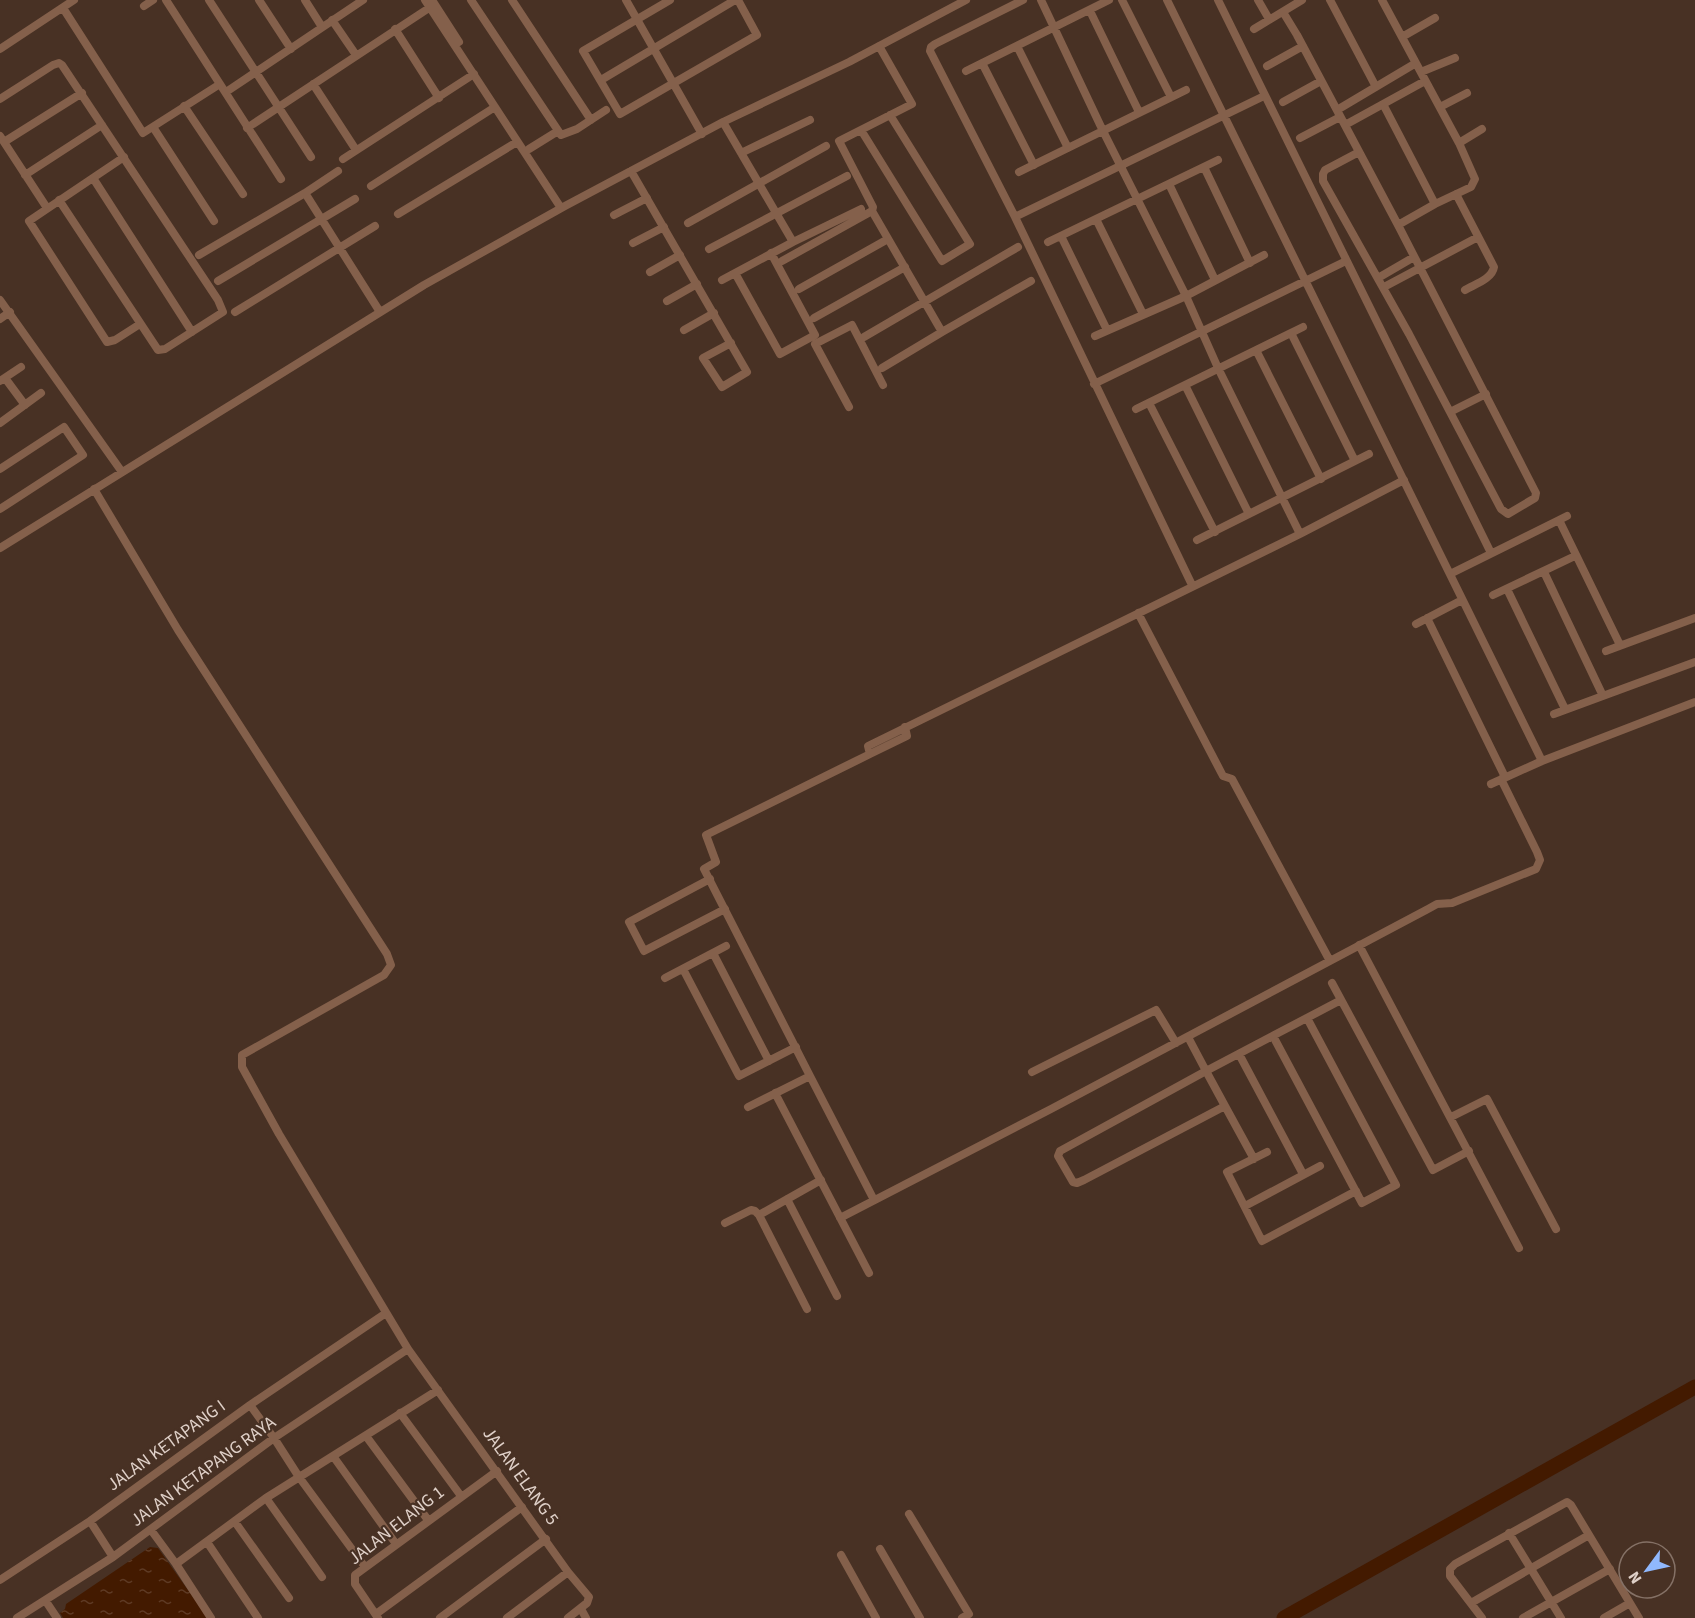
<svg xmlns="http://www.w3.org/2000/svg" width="1695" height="1618" font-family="'Source Sans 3',sans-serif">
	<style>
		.water { fill: url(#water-ripples) }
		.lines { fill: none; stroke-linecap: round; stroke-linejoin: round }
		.river { stroke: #431a00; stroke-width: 15 }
		.street { stroke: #84604b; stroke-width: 8 }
		.labels { text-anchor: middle; stroke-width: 4.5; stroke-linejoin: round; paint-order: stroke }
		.street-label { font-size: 18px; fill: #e0d1c9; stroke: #483124 }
	</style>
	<defs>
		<pattern id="water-ripples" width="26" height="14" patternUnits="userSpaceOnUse" patternTransform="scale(1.5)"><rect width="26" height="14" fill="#431a00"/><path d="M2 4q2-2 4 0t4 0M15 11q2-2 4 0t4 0" fill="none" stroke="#5e3a24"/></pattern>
	</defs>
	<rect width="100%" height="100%" fill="#483124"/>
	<!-- water -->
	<path class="water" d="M 150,1547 L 158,1548 L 208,1618 L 63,1618 L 60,1613 L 65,1609 L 66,1604 Z"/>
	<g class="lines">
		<!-- river -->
		<path class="river" d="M 1284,1618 L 1695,1387"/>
		<!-- street -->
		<path class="street" d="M 166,0 L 281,179
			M 209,0 L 311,157
			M 259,0 L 291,49
			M 305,0 L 322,27
			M 425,0 L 561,208
			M 432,0 L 459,42
			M 471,0 L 561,135 L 577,129 L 606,110
			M 512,0 L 591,120
			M 626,0 L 702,134
			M 670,0 L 583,51 L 620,114 L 757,35 L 738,0
			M 1023,0 L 935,44 L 931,47 L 930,51 L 1015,217 L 1192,585
			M 1041,0 L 1103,131 L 1186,296 L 1218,368 L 1300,534
			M 1122,0 L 1171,97
			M 1167,0 L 1542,761
			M 1218,0 L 1491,553
			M 1258,0 L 1269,19
			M 1330,0 L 1376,87
			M 1382,0 L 1459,143 L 1475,179 L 1471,187 L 1435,204 L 1398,225
			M 144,6 L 153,0
			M 63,8 L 143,133 L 220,84
			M 1090,11 L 1139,112
			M 1283,12 L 1297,35 L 1398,225 L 1536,493 L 1535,498 L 1508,514 L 1501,509 L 1409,334 L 1323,181 L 1323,174 L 1325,170 L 1359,152
			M 332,20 L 356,55
			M 395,29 L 439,98
			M 1254,29 L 1302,0
			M 1402,37 L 1435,18
			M 879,46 L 912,104 L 839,141 L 873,207 L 872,211 L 942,332 L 1031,281
			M 1017,46 L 1068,148
			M 0,49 L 74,0
			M 982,63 L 1034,165
			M 1267,66 L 1303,46
			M 966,71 L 1109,0
			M 1421,72 L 1455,58
			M 601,80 L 735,0
			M 313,84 L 356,150
			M 226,92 L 363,0
			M 0,99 L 53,65 L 59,63 L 62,65 L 218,300 L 223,312 L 165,349 L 158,350 L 59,200
			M 1283,102 L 1321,81
			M 1383,104 L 1435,204
			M 184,106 L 243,194
			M 1440,107 L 1467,93
			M 1337,110 L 1416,63
			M 723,122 L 793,242 L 861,209
			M 1345,125 L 1425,81
			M 153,127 L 214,221
			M 247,128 L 429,8
			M 861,130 L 942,261 L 970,244 L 890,115
			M 0,136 L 47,208
			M 1300,138 L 1340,117
			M 4,142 L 82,93
			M 1459,143 L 1482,129
			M 529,149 L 558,131
			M 741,153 L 810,120
			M 124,157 L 29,221 L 107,342 L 115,340 L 140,324
			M 343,159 L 474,74
			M 1204,167 L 1250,263
			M 631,171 C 670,238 709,305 747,372 L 722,387 L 703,358 L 731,343
			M 1019,172 L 1186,90
			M 25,175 L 102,125
			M 93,178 L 192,332
			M 1169,184 L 1215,280
			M 371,186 L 495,107
			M 305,193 L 338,171
			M 1456,194 L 1494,267 C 1492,279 1475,284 1465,290
			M 398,214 L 517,142
			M 614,215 L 647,198
			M 1015,217 L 1264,96
			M 1096,219 L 1143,314
			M 688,223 L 826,146
			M 1061,236 L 1107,330
			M 1048,242 L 1218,160
			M 633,243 L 664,227
			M 709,249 L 847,176
			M 199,255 L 305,193 L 380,312
			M 782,261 L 872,211
			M 650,272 L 680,255
			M 735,273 L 780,354 L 815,335 L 771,253
			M 1378,278 L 1414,257
			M 722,280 L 793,242
			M 218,281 L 355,199
			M 1384,287 L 1478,237
			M 799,289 L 888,239
			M 0,300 L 122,472
			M 667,301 L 697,284
			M 235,312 L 375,226
			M 814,318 L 905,267
			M 0,319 L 10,312
			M 684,330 L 714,313
			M 1291,333 L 1355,461
			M 1095,336 L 1186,296 L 1264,255
			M 864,337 L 1018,247
			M 1256,350 L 1321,479
			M 882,368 L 942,332
			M 5,378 L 25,405
			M 0,381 L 21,367
			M 1094,384 L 1346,261
			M 1185,385 L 1249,514
			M 1149,403 L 1215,532
			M 849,407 L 815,344 L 852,325 L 883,385
			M 1136,409 L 1303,327
			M 1450,412 L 1486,394
			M 0,423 L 41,393
			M 0,469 L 64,427 L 83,455 L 0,509
			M 94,489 L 178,630 L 387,954 L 391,965 L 384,975 L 242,1055 L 242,1067 L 279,1134 L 408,1349 L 568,1572 L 589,1597 L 587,1603 L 568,1618
			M 1559,520 L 1567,516
			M 1197,540 L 1369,454
			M 0,548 L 424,285 L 565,206 L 723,122 L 849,62 L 966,0
			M 1544,572 L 1603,696
			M 1450,574 L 1559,520 L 1620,645
			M 1507,589 L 1565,709
			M 1493,595 L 1575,556
			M 1138,613 L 1223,776 L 1232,779 L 1330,961
			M 1427,618 L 1505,777
			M 1416,624 L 1462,600
			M 1606,651 L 1695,618
			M 1554,714 L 1695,662
			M 870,754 L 907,736 L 905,727
			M 1491,784 L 1542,761 L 1695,702
			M 710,879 L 629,922 L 644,951 L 725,909
			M 1359,945 L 1519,1248
			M 713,953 L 769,1061
			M 683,969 L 739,1076 L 796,1047
			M 665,978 L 726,946
			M 1332,983 L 1433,1170 L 1469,1151
			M 1273,1036 L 1362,1203 L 1396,1185 L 1307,1018
			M 1188,1037 L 1206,1071 L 1060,1151 L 1058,1156 L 1073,1182 L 1077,1183 L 1084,1180 L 1225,1106 L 1206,1071 L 1341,1000
			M 1239,1054 L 1303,1174
			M 1032,1072 L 1156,1010 L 1176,1043
			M 810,1076 L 704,869 L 716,862 L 706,835 L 870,754 L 868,746 L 1300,534 L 1404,480
			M 775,1093 L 869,1273
			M 1225,1106 L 1254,1159
			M 748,1107 L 810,1076 L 874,1200
			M 1451,1117 L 1487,1099 L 1556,1229
			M 1267,1152 L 1227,1172 L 1262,1241 L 1356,1191
			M 787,1199 L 837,1296
			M 1245,1206 L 1320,1166
			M 759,1215 L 807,1309
			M 840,1218 L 1051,1109 L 1428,909 L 1437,904 L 1452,903 L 1536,869 L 1540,860 L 1537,852 L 1501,779
			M 725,1223 L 751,1210 L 755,1211 L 759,1215 L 821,1180
			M 250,1405 L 274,1438 L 299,1477 L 365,1567
			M 400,1413 L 461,1496
			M 366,1436 L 428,1520
			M 333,1456 L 396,1544
			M 266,1498 L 322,1577
			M 909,1514 L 969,1614 L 962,1618
			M 90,1521 L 113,1557
			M 235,1522 L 289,1598
			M 151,1530 L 176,1564 L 266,1498 L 438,1390
			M 1509,1533 L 1561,1618
			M 207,1542 L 258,1618
			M 880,1549 L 920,1618
			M 841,1555 L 876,1618
			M 176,1564 L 211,1618
			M 0,1580 L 90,1521 L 250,1405 L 386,1313
			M 45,1600 L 57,1618
			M 1471,1603 L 1589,1535
			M 581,1609 L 586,1618
			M 376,1614 L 522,1507
			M 17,1618 L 113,1557 L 274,1438 L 408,1349
			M 378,1618 L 355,1584 L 355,1575 L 497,1471
			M 440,1618 L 546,1539
			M 507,1618 L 568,1572
			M 1482,1618 L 1450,1576 L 1450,1569 L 1455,1564 L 1567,1502 L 1571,1505 L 1639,1618
			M 1523,1618 L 1610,1569
			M 1604,1618 L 1630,1603"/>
	</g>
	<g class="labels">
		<!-- street labels -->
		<g class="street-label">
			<text transform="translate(166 1445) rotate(-36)" y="6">JALAN KETAPANG I</text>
			<text transform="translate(203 1471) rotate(-36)" y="6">JALAN KETAPANG RAYA</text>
			<text transform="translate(521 1476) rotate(54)" y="6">JALAN ELANG 5</text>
			<text transform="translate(396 1525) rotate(-38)" y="6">JALAN ELANG 1</text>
		</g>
	</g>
	<!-- north arrow -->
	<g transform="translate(1647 1570) rotate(237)"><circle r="28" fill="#483124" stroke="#857166" stroke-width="1.5"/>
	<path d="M0-4.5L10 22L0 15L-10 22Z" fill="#90b8fd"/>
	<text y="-9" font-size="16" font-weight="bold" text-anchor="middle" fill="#e0d1c9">N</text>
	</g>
</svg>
